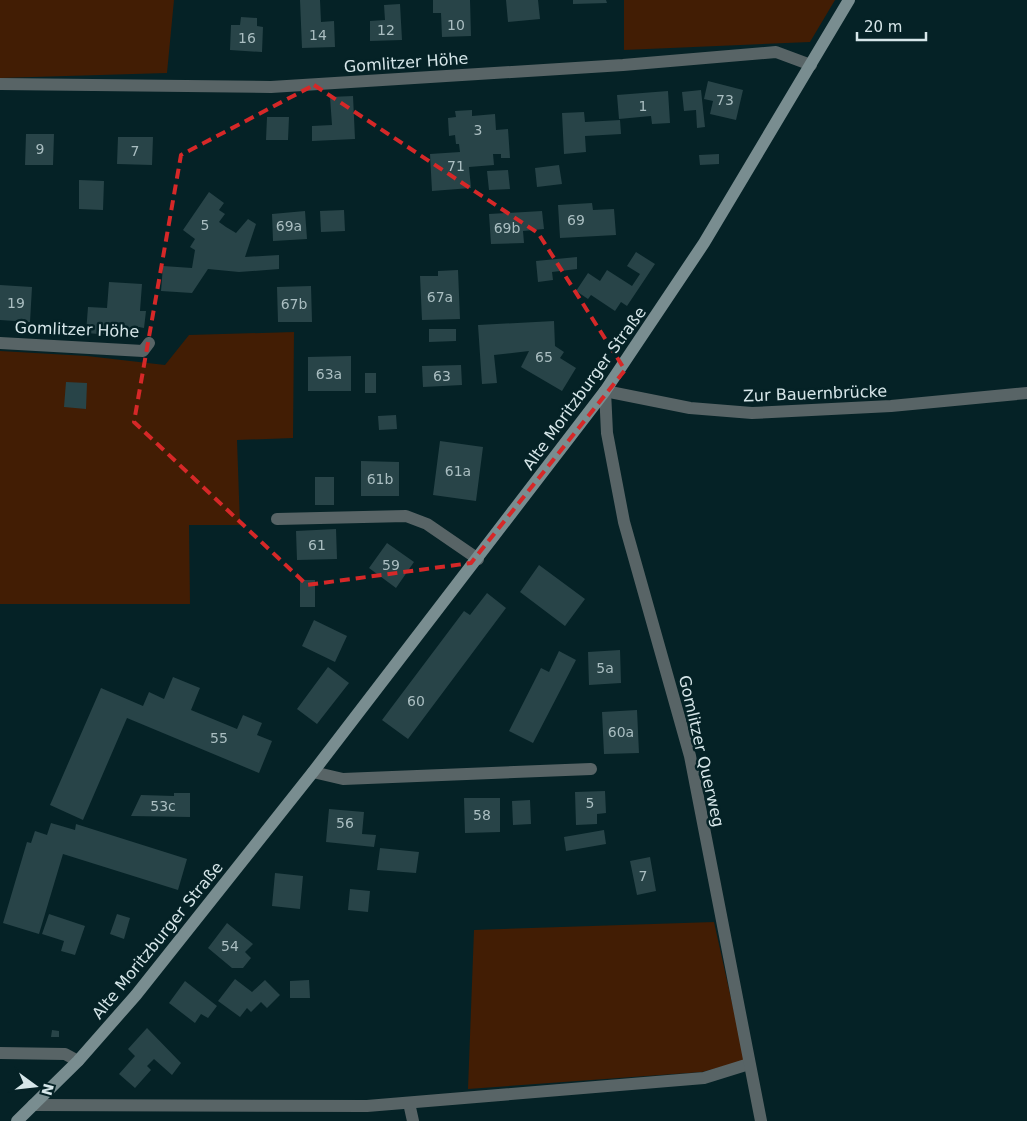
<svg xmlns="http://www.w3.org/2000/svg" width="1027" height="1121" font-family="'DejaVu Sans',sans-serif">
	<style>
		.green { fill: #421d04 }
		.building { fill: #284448 }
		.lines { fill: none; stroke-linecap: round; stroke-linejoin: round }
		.lane { stroke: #586466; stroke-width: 12 }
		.street { stroke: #586466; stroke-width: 12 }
		.secondary { stroke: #798d90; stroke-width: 12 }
		.marked { fill: none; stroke: #d62828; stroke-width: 4; stroke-dasharray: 10 6; stroke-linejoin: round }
		.labels { text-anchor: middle; stroke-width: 5; stroke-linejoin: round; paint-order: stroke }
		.number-label { font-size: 14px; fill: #aabec1 }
		.street-label { font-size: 16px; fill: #d6e6e9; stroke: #052226 }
	</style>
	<rect width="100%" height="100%" fill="#052226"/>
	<!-- green -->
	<path class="green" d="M 0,0 L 174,0 L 167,73 L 0,78 Z
		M 624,0 L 835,0 L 810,42 L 624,50 Z
		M 294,332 L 293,438 L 237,440 L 240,525 L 189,525 L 190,604 L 0,604 L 0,351 L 87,356 L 165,365 L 189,335 Z
		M 714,922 L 745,1061 L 702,1072 L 468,1089 L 474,930 Z"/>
	<!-- building -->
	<path class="building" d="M 300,0 L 320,0 L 321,22 L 334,21 L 335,47 L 302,48 Z
		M 433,0 L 470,0 L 471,36 L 442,37 L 441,13 L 433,13 Z
		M 506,0 L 538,0 L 540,19 L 508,22 Z
		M 573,0 L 606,0 L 607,3 L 573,4 Z
		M 400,4 L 402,40 L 370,41 L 370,21 L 385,20 L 384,5 Z
		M 241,17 L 257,18 L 257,26 L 263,27 L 262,52 L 230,50 L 231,25 L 240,25 Z
		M 708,81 L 743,90 L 736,120 L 710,114 L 713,101 L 704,99 Z
		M 701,90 L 705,127 L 697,128 L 696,110 L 684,111 L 682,92 Z
		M 668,91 L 670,123 L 652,124 L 651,116 L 619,119 L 617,95 Z
		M 353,96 L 355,139 L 312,141 L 312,126 L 332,125 L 330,97 Z
		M 472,110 L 472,116 L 495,114 L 496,130 L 508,129 L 510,158 L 501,158 L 501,154 L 493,154 L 494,165 L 469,167 L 471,188 L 432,191 L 430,154 L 460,152 L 459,144 L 456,144 L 455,135 L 449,136 L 448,118 L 456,117 L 455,111 Z
		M 584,112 L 585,122 L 620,120 L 621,134 L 585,136 L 586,152 L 564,154 L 562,113 Z
		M 267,117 L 289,117 L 288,140 L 266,140 Z
		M 26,134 L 54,134 L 53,165 L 25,165 Z
		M 118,137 L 153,137 L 152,165 L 117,164 Z
		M 719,154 L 719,164 L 700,165 L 699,155 Z
		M 559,165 L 562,184 L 537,187 L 535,168 Z
		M 508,170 L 510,189 L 489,190 L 487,171 Z
		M 79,180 L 104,181 L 103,210 L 79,209 Z
		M 209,192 L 224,203 L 219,210 L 225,214 L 219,222 L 226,227 L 236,233 L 248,219 L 256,224 L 245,257 L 279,255 L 279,269 L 239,272 L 208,269 L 192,293 L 161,291 L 163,266 L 192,268 L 195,250 L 190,247 L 195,239 L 183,230 Z
		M 592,203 L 593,210 L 614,209 L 616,235 L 560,238 L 558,205 Z
		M 344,210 L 345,231 L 321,232 L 320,211 Z
		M 305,211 L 307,239 L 273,241 L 272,214 Z
		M 542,211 L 544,229 L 523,231 L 524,243 L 491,244 L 489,214 Z
		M 636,252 L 655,264 L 627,306 L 621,302 L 615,311 L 591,295 L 588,299 L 576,291 L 588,273 L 600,281 L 607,270 L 632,286 L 640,274 L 627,266 Z
		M 577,257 L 577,269 L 552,272 L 553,280 L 538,282 L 536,261 Z
		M 458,270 L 460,319 L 422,320 L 420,276 L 438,276 L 438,271 Z
		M 109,282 L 142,284 L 140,311 L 146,311 L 144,328 L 139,327 L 138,337 L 86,333 L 88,307 L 107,308 Z
		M 0,285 L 32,287 L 30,322 L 0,320 Z
		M 311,286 L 312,322 L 278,322 L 277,287 Z
		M 554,321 L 555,346 L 564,352 L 560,358 L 576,368 L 562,391 L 521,367 L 529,351 L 494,355 L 497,383 L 482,384 L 478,325 Z
		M 429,329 L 456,329 L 456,341 L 429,342 Z
		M 351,356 L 351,391 L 308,391 L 308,357 Z
		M 461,365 L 462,385 L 423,387 L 422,366 Z
		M 365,373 L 376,373 L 376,393 L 365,393 Z
		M 66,382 L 87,383 L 86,409 L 64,407 Z
		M 396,415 L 397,429 L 379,430 L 378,416 Z
		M 440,441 L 483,447 L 476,501 L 433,495 Z
		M 361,461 L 399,462 L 399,496 L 361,496 Z
		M 315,477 L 334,477 L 334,505 L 315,505 Z
		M 336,529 L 337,559 L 297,560 L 296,531 Z
		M 387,543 L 414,562 L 396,588 L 369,568 Z
		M 539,565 L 585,599 L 565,626 L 520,592 Z
		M 300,580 L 315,580 L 315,607 L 300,607 Z
		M 487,593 L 506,608 L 408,739 L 382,720 L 464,611 L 470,615 Z
		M 314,620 L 347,636 L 335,662 L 302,646 Z
		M 620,650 L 621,683 L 589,685 L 588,652 Z
		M 559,651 L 576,660 L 533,743 L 509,731 L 541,668 L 549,672 Z
		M 328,667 L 349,683 L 317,724 L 297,709 Z
		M 173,677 L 200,688 L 191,710 L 237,729 L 243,715 L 262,723 L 257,735 L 272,741 L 259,773 L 127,718 L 83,820 L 50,805 L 101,688 L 143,706 L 149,692 L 164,699 Z
		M 637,710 L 639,753 L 604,754 L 602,712 Z
		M 605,791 L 606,813 L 597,814 L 597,824 L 576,825 L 575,792 Z
		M 174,793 L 190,793 L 190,817 L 131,816 L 141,795 L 174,796 Z
		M 464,798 L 500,798 L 500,832 L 465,833 Z
		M 530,800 L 531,824 L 513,825 L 512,801 Z
		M 329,809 L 364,812 L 362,834 L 376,835 L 374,847 L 326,842 Z
		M 51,823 L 75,830 L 76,824 L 187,859 L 178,890 L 63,854 L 39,934 L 3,923 L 27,842 L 31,843 L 35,831 L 47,835 Z
		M 604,830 L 606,844 L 566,851 L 564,837 Z
		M 380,848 L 419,852 L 416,873 L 377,870 Z
		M 650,857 L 656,891 L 637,895 L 630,861 Z
		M 275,873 L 303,876 L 300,909 L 272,906 Z
		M 350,889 L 370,891 L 368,912 L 348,910 Z
		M 49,914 L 85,926 L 75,955 L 61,951 L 64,941 L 42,934 Z
		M 117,914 L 130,918 L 124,939 L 110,934 Z
		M 227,923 L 253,944 L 245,952 L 251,958 L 243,968 L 232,968 L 208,948 Z
		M 235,979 L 252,992 L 265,980 L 280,995 L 267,1008 L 261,1002 L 251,1012 L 247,1008 L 240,1017 L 218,1001 Z
		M 309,980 L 310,998 L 290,998 L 290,981 Z
		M 185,981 L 217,1006 L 208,1018 L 201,1014 L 195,1023 L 169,1003 Z
		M 147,1028 L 181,1063 L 172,1075 L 154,1059 L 147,1066 L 151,1070 L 135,1088 L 119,1074 L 135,1056 L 128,1049 Z
		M 52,1030 L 59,1031 L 59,1037 L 51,1037 Z"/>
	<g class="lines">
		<!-- lane -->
		<path class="lane" d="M 0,343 L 143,351 L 149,343
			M 605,391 L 690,408 L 752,413 L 891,406 L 1027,393
			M 277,519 L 406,516 L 427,524 L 478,559
			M 313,772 L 343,779 L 591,769
			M 409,1103 L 413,1121
			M 33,1105 L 367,1106 L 704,1078 L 749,1064"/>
		<!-- street -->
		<path class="street" d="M 0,84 L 271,87 L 623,65 L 776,52 L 811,65
			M 605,391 L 607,433 L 624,522 L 690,756 L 761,1121
			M 0,1053 L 65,1054 L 78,1061"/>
		<!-- secondary -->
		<path class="secondary" d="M 17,1121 L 78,1061 L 136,995 L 313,772 L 605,391 L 704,243 L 849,0"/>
	</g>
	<!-- marked area -->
	<path class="marked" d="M 314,85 L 538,233 L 625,370 L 471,563 L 307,585 L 134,422 L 181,155 Z"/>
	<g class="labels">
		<!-- number labels -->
		<g class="number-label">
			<text x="456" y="30">10</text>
			<text x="386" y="35">12</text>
			<text x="318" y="40">14</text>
			<text x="247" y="43">16</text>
			<text x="725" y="105">73</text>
			<text x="643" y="111">1</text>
			<text x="478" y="135">3</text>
			<text x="40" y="154">9</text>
			<text x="135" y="156">7</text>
			<text x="456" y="171">71</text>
			<text x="576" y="225">69</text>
			<text x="205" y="230">5</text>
			<text x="289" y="231">69a</text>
			<text x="507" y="233">69b</text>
			<text x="440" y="302">67a</text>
			<text x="16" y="308">19</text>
			<text x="294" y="309">67b</text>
			<text x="544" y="362">65</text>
			<text x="329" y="379">63a</text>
			<text x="442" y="381">63</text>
			<text x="458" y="476">61a</text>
			<text x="380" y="484">61b</text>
			<text x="317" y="550">61</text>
			<text x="391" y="570">59</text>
			<text x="605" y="673">5a</text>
			<text x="416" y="706">60</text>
			<text x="621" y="737">60a</text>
			<text x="219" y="743">55</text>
			<text x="590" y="808">5</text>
			<text x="163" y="811">53c</text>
			<text x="482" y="820">58</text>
			<text x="345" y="828">56</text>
			<text x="643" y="881">7</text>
			<text x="230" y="951">54</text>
		</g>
		<!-- street labels -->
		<g class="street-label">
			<text transform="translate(406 62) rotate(-4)" y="6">Gomlitzer Höhe</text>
			<text transform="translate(77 329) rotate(2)" y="6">Gomlitzer Höhe</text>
			<text transform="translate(584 388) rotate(-54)" y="6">Alte Moritzburger Straße</text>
			<text transform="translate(815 393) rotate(-2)" y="6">Zur Bauernbrücke</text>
			<text transform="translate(702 751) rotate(77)" y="6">Gomlitzer Querweg</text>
			<text transform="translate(157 940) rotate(-51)" y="6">Alte Moritzburger Straße</text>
		</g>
	</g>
	<!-- north arrow -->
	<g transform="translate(35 1086) rotate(105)" stroke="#052226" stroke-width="4" paint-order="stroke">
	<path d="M0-4L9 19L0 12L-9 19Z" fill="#d6e6e9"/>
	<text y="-8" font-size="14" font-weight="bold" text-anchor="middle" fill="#d6e6e9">N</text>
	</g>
	<!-- scale -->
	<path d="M857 32v8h69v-8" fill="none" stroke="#d6e6e9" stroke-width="2.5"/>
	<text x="864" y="32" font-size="15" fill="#d6e6e9" stroke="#052226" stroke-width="4" paint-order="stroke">20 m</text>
</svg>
